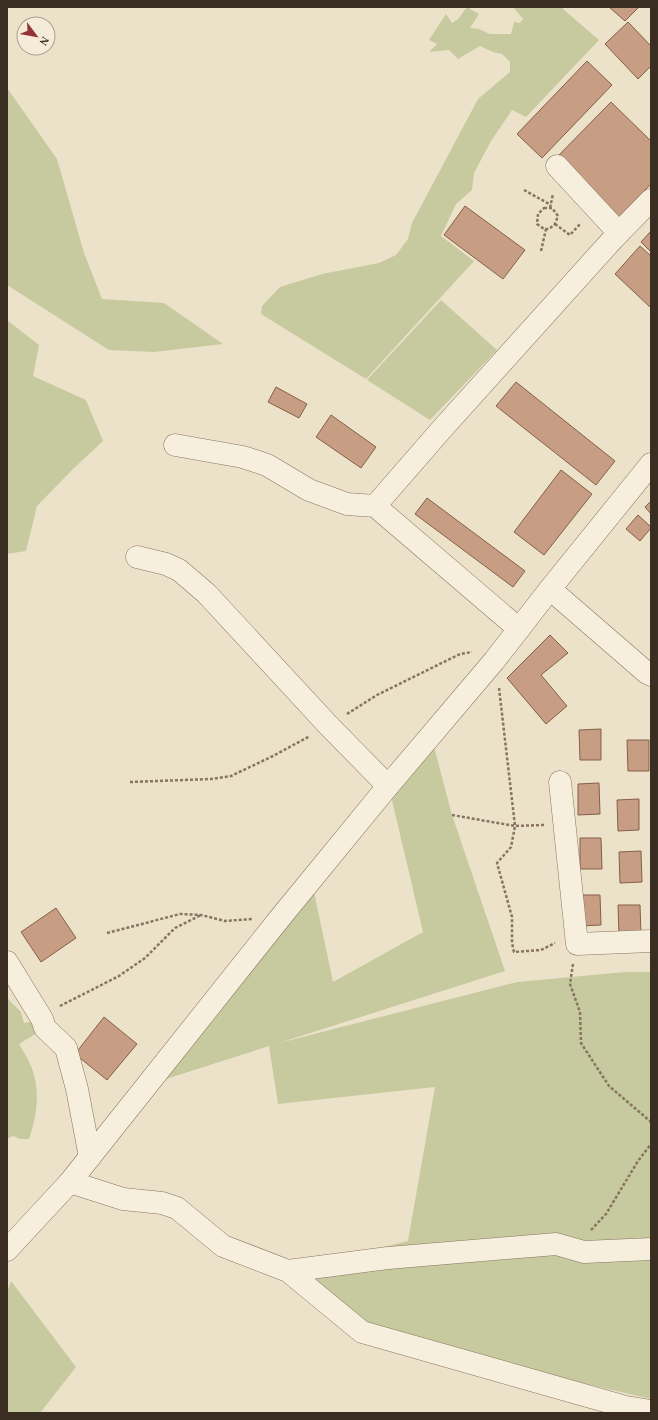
<svg xmlns="http://www.w3.org/2000/svg" width="658" height="1420" font-family="Georgia,serif">
	<style>
		.green { fill: #c6ca9e }
		.building { fill: #c79e83; stroke: #855f47 }
		.lines { fill: none; stroke-linecap: round; stroke-linejoin: round }
		.minor-casing { stroke: #887460; stroke-width: 23 }
		.tertiary-casing { stroke: #887460; stroke-width: 23 }
		.path { stroke: #887460; stroke-width: 2.5; stroke-dasharray: 3 2; stroke-linecap: butt }
		.minor { stroke: #f7efdd; stroke-width: 22 }
		.tertiary { stroke: #f7efdd; stroke-width: 22 }
	</style>
	<rect width="100%" height="100%" fill="#ece2ca"/>
	<!-- green -->
	<path class="green" d="M 467,7 L 479,14 L 470,28 L 479,29 L 490,34 L 511,34 L 514,22 L 520,23 L 523,19 L 513,7 L 563,7 L 563,9 L 599,40 L 526,117 L 512,110 L 491,141 L 474,173 L 472,190 L 456,204 L 441,236 L 474,261 L 366,379 L 261,314 L 262,306 L 280,287 L 322,274 L 379,263 L 396,255 L 408,239 L 412,223 L 478,99 L 510,72 L 510,62 L 502,54 L 493,52 L 480,46 L 458,59 L 449,50 L 429,52 L 437,44 L 429,40 L 446,14 L 452,23 L 458,19 Z
		M 7,88 L 57,159 L 84,253 L 102,299 L 164,303 L 223,344 L 154,352 L 109,350 L 7,285 Z
		M 441,300 L 497,350 L 430,420 L 367,380 Z
		M 7,320 L 39,345 L 33,376 L 86,400 L 103,441 L 73,469 L 37,506 L 26,551 L 7,554 Z
		M 434,747 L 452,815 L 505,971 L 279,1043 L 517,982 L 625,972 L 651,972 L 651,1399 L 362,1332 L 288,1271 L 408,1241 L 435,1087 L 278,1104 L 269,1046 L 163,1080 L 314,892 L 333,982 L 423,932 L 391,796 Z
		M 7,998 L 21,1012 L 24,1023 L 42,1019 L 45,1028 L 19,1044 C 23,1051 28,1058 31,1066 C 41,1090 37,1115 29,1139 L 20,1139 L 13,1136 L 7,1139 Z
		M 11,1281 L 76,1367 L 40,1413 L 7,1413 L 7,1292 Z"/>
	<!-- building -->
	<path class="building" d="M 609,7 L 639,7 L 625,21 Z
		M 628,22 L 651,46 L 651,66 L 638,79 L 605,44 Z
		M 587,61 L 612,85 L 542,158 L 517,134 Z
		M 611,102 L 651,141 L 651,184 L 618,218 L 556,158 Z
		M 465,206 L 525,250 L 503,279 L 444,235 Z
		M 651,231 L 651,252 L 641,242 Z
		M 640,246 L 651,256 L 651,308 L 615,274 Z
		M 516,382 L 615,461 L 596,485 L 496,406 Z
		M 276,387 L 307,404 L 299,418 L 268,402 Z
		M 331,415 L 376,447 L 361,468 L 316,437 Z
		M 561,470 L 592,494 L 544,555 L 514,532 Z
		M 427,498 L 525,571 L 513,587 L 415,514 Z
		M 651,501 L 651,514 L 645,507 Z
		M 638,515 L 651,527 L 651,528 L 640,541 L 626,529 Z
		M 550,635 L 568,653 L 541,675 L 567,706 L 546,724 L 507,678 Z
		M 601,729 L 601,760 L 580,760 L 579,730 Z
		M 627,740 L 649,740 L 649,771 L 628,771 Z
		M 599,783 L 600,814 L 578,815 L 578,784 Z
		M 639,799 L 639,830 L 618,831 L 617,800 Z
		M 580,838 L 601,838 L 602,869 L 580,869 Z
		M 641,851 L 642,882 L 620,883 L 619,852 Z
		M 579,895 L 600,895 L 601,925 L 579,926 Z
		M 618,905 L 640,905 L 641,935 L 619,936 Z
		M 56,908 L 76,938 L 41,962 L 21,932 Z
		M 104,1017 L 137,1044 L 107,1080 L 75,1054 Z"/>
	<g class="lines">
		<!-- minor casing -->
		<g class="minor-casing">
			<path id="minor" d="M 557,166 L 619,233
				M 175,445 L 243,457 L 267,465 L 309,490 L 347,504 L 375,506 L 441,430 L 613,239 L 651,200
				M 375,506 L 519,629
				M 137,557 L 166,564 L 179,570 L 206,593 L 329,726 L 388,786
				M 550,589 L 647,673 L 651,675
				M 560,782 L 577,944 L 651,941
				M 7,962 L 42,1019 L 45,1028 L 66,1048 L 77,1089 L 90,1157
				M 70,1182 L 123,1199 L 162,1203 L 177,1208 L 223,1246 L 288,1271 L 362,1332 L 626,1407 L 651,1411
				M 288,1271 L 388,1258 L 556,1244 L 584,1252 L 651,1249"/>
		</g>
		<!-- tertiary casing -->
		<g class="tertiary-casing">
			<path id="tertiary" d="M 7,1250 L 70,1182 L 280,918 L 388,786 L 494,661 L 550,589 L 651,464"/>
		</g>
		<!-- path -->
		<path class="path" d="M 524,190 L 551,205
			M 544,208 L 552,208 L 558,216 L 555,224 L 549,229 L 544,229 L 537,224 L 538,214 Z
			M 550,208 L 553,194
			M 555,224 L 570,235 L 580,224
			M 541,251 L 546,229
			M 347,714 L 377,695 L 460,654 L 472,652
			M 130,782 L 211,779 L 231,776 L 273,756 L 310,736
			M 452,815 L 515,826 L 499,688
			M 544,825 L 515,826 L 511,847 L 497,863 L 512,917 L 512,943 L 514,952 L 541,950 L 555,943
			M 107,933 L 180,914 L 201,915 L 225,921 L 252,919
			M 573,964 L 570,984 L 580,1012 L 581,1043 L 609,1086 L 651,1122
			M 60,1006 L 119,976 L 145,958 L 175,928 L 201,915
			M 591,1230 L 606,1214 L 638,1161 L 651,1144"/>
		<!-- minor -->
		<use href="#minor" class="minor"/>
		<!-- tertiary -->
		<use href="#tertiary" class="tertiary"/>
	</g>
	<!-- border -->
	<rect width="658" height="1420" fill="none" stroke="#3a2d22" stroke-width="16"/>
	<!-- north arrow -->
	<g transform="translate(36 36) rotate(122)"><circle r="19" fill="#f4ecd9" stroke="#aaa090"/>
	<path d="M0-3L7 15L0 10L-7 15Z" fill="#933336"/>
	<text y="-6" font-size="11" font-weight="bold" text-anchor="middle" fill="#3a2d22">N</text>
	</g>
</svg>
